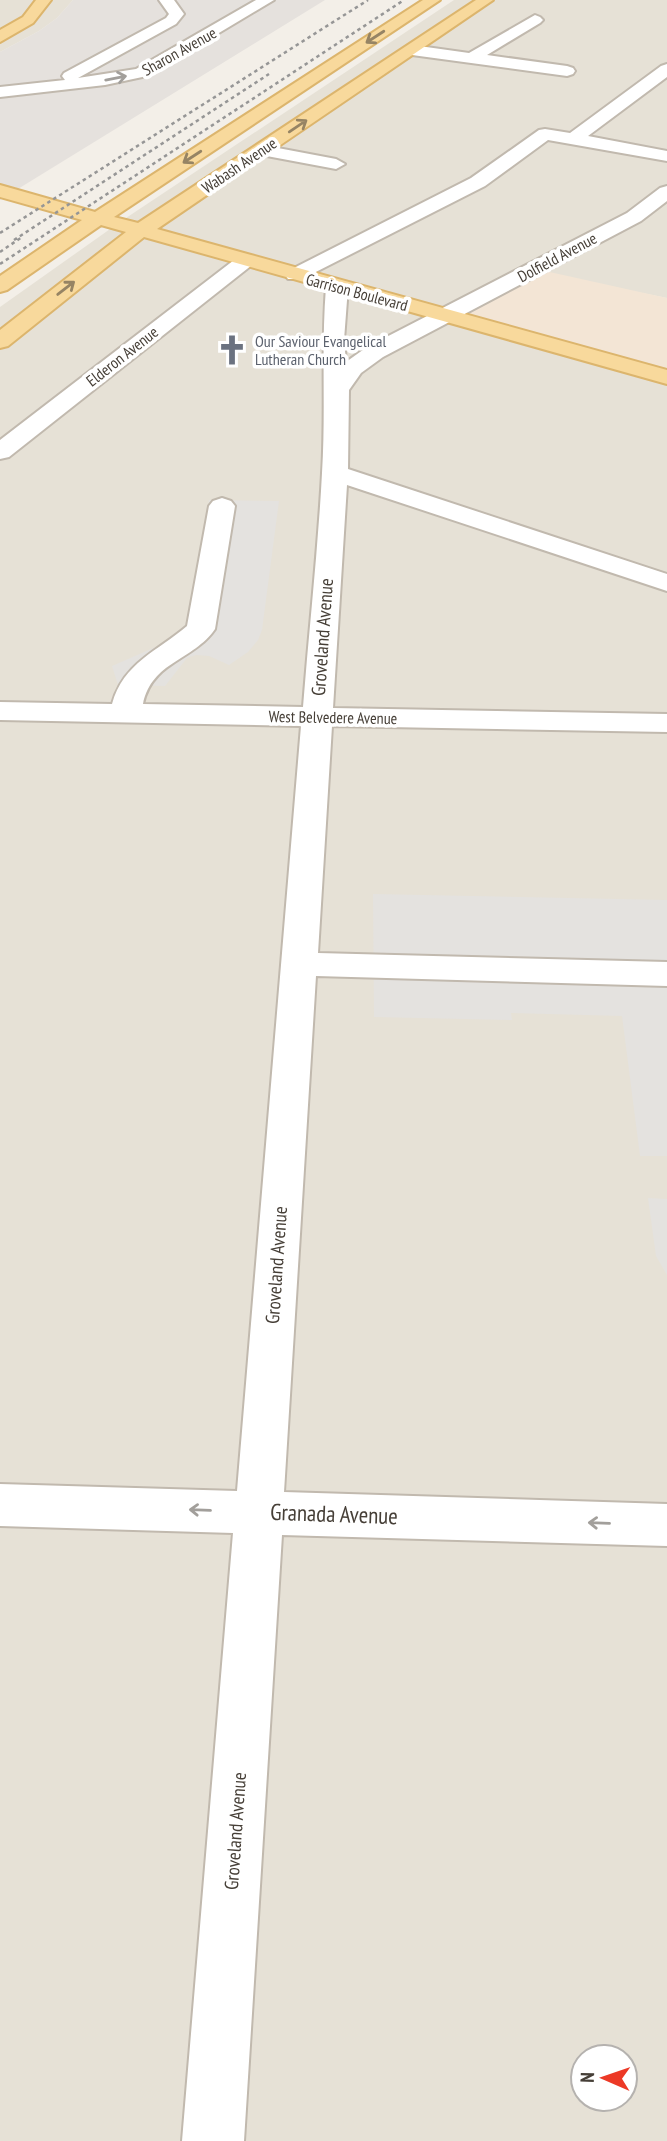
<svg xmlns="http://www.w3.org/2000/svg" width="667" height="2141" font-family="'PT Sans Narrow',sans-serif">
	<style>
		.residential { fill: #e6e1d6; fill-rule: evenodd }
		.commercial { fill: #f3e5d5 }
		.industrial { fill: #e5e1dd }
		.parking { fill: #e4e2df }
		.lines { fill: none; stroke-linecap: round; stroke-linejoin: round }
		.minor-casing { stroke: #c1b9ae; stroke-width: 4 }
		.major-casing { stroke: #dcb56d; stroke-width: 4 }
		.minor { fill: #fff; fill-rule: evenodd }
		.major { fill: #f8d99c; fill-rule: evenodd }
		.rail { stroke: #969696; stroke-width: 2.5; stroke-dasharray: 3.5 3.5; stroke-linecap: butt }
		.oneway { stroke: #968464 }
		.oneway2 { stroke: #a29f9b }
		.labels { text-anchor: middle; stroke-width: 7; stroke-linejoin: round; paint-order: stroke }
		.far-street-label { font-size: 16px; fill: #463f37; stroke: #fff }
		.far-worship-label { font-size: 16px; fill: #5b616d; stroke: #fff; text-anchor: start }
		.street-label { font-size: 19px; fill: #463f37; stroke: #fff }
		.near-street-label { font-size: 23px; fill: #463f37; stroke: #fff }
	</style>
	<rect width="100%" height="100%" fill="#f3efe8"/>
	<!-- residential -->
	<path class="residential" d="M 0,0 L 73,0 L 57,18 L 39,31 L 0,52 Z
		M 454,0 L 667,0 L 667,298 L 617,288 L 667,376 L 667,2141 L 0,2141 L 0,307 L 120,222 ZM 583,2057 L 625,2057 L 625,2099 L 583,2099 Z"/>
	<!-- commercial -->
	<path class="commercial" d="M 536,269 L 667,298 L 667,376 L 442,314 Z"/>
	<!-- industrial -->
	<path class="industrial" d="M 73,0 L 325,0 L 0,200 L 0,197 L 9,194 L 0,191 L 0,52 L 39,31 L 57,18 Z"/>
	<!-- parking -->
	<path class="parking" d="M 209,500 L 279,501 L 262,630 L 258,640 L 248,652 L 229,665 L 209,656 L 196,655 L 187,658 L 165,686 L 118,685 L 112,666 L 174,639 L 183,633 L 188,625 Z
		M 373,894 L 667,900 L 667,1156 L 640,1156 L 622,1016 L 511,1013 L 512,1020 L 374,1017 Z
		M 648,1198 L 667,1199 L 667,1275 L 656,1256 Z"/>
	<g class="lines">
		<!-- minor casing -->
		<g class="minor-casing">
			<path id="minor" d="M 159,0 L 174,0 L 184,14 L 176,24 L 78,78 L 136,69 L 256,0 L 274,0 L 147,76 L 105,85 L 0,97 L 0,87 L 65,80 L 62,76 L 64,73 L 166,18 L 169,14 Z
				M 535,15 L 540,17 L 543,20 L 540,23 L 487,55 L 567,66 L 573,68 L 575,71 L 573,74 L 567,76 L 412,55 L 404,50 L 412,45 L 469,53 Z
				M 667,64 L 667,77 L 588,136 L 667,151 L 667,161 L 548,140 L 485,186 L 302,279 L 288,279 L 285,275 L 288,271 L 471,178 L 539,130 L 545,129 L 570,133 L 661,66 Z
				M 262,145 L 336,159 L 345,164 L 336,169 L 256,154 L 253,150 Z
				M 667,186 L 667,201 L 641,221 L 383,357 L 361,373 L 349,390 L 348,469 L 667,574 L 667,591 L 347,485 L 333,708 L 667,714 L 667,732 L 332,726 L 318,953 L 667,962 L 667,986 L 316,976 L 284,1492 L 667,1504 L 667,1546 L 282,1535 L 244,2141 L 182,2141 L 233,1533 L 0,1526 L 0,1484 L 237,1491 L 301,726 L 0,720 L 0,702 L 112,704 C 123,663 158,651 187,626 L 209,506 L 213,501 L 222,498 L 231,501 L 235,506 L 215,629 C 193,661 152,661 143,704 L 303,707 C 309,629 318,551 322,473 C 326,411 321,349 326,287 L 330,283 L 344,283 L 348,287 L 344,340 L 346,362 L 367,347 L 627,213 L 660,188 Z
				M 245,255 L 252,257 L 255,261 L 252,265 L 9,457 L 0,459 L 0,440 L 238,257 Z"/>
		</g>
		<!-- major casing -->
		<g class="major-casing">
			<path id="major" d="M 36,0 L 51,0 L 33,23 L 0,42 L 0,30 L 23,17 Z
				M 423,0 L 440,0 L 114,217 L 138,223 L 476,0 L 493,0 L 157,229 L 667,370 L 667,384 L 144,237 L 8,346 L 0,348 L 0,330 L 126,232 L 101,225 L 7,290 L 0,292 L 0,276 L 82,220 L 0,197 L 0,185 L 95,212 Z"/>
		</g>
		<!-- minor -->
		<use href="#minor" class="minor"/>
		<!-- major -->
		<use href="#major" class="major"/>
		<!-- rail -->
		<path class="rail" d="M 0,233 L 368,0
			M 14,240 L 269,74
			M 0,252 L 22,237
			M 0,264 L 404,0"/>
	</g>
	<!-- one-way arrows -->
	<defs><path id="oneway-shaft" d="M-6 0H5M1.5-3L5.5 0L1.5 3" fill="none" stroke-width="1.6" stroke-linecap="round" stroke-linejoin="round" transform="scale(1.75)"/></defs>
	<g class="oneway">
		<use href="#oneway-shaft" transform="translate(375 37) rotate(147)"/>
		<use href="#oneway-shaft" transform="translate(298 126) rotate(-34)"/>
		<use href="#oneway-shaft" transform="translate(192 157) rotate(147)"/>
		<use href="#oneway-shaft" transform="translate(66 288) rotate(-38)"/>
	</g>
	<g class="oneway2">
		<use href="#oneway-shaft" transform="translate(116 78) rotate(-11)"/>
		<use href="#oneway-shaft" transform="translate(200 1510) rotate(-178)"/>
		<use href="#oneway-shaft" transform="translate(599 1523) rotate(-178)"/>
	</g>
	<!-- icons -->
	<defs>
		<g id="church-bare" transform="scale(2.415)"><path d="M-1.2-6h2.4v3.5h3.3v2.4h-3.3V6h-2.4V-.1h-3.3v-2.4h3.3Z" fill="#6b7280" stroke="#fff" stroke-width="2.5" paint-order="stroke"/></g>
	</defs>
	<g fill-rule="evenodd">
		<use href="#church-bare" x="232" y="350"/>
	</g>
	<g class="labels">
		<!-- far-street labels -->
		<g class="far-street-label">
			<text transform="translate(179 51) rotate(-29)" y="6">Sharon Avenue</text>
			<text transform="translate(239 165) rotate(-34)" y="6">Wabash Avenue</text>
			<text transform="translate(557 257) rotate(-28)" y="6">Dolfield Avenue</text>
			<text transform="translate(357 292) rotate(15)" y="6">Garrison Boulevard</text>
			<text transform="translate(122 356) rotate(-38)" y="6">Elderon Avenue</text>
			<text transform="translate(333 717) rotate(1)" y="6">West Belvedere Avenue</text>
		</g>
		<!-- far-worship labels -->
		<g class="far-worship-label">
			<text x="255" y="347">Our Saviour Evangelical<tspan x="255" dy="18">Lutheran Church</tspan></text>
		</g>
		<!-- street labels -->
		<g class="street-label">
			<text transform="translate(322 637) rotate(-86)" y="7">Groveland Avenue</text>
			<text transform="translate(276 1265) rotate(-86)" y="7">Groveland Avenue</text>
			<text transform="translate(235 1831) rotate(-86)" y="7">Groveland Avenue</text>
		</g>
		<!-- near-street labels -->
		<g class="near-street-label">
			<text transform="translate(334 1514) rotate(2)" y="8">Granada Avenue</text>
		</g>
	</g>
	<!-- north arrow -->
	<g transform="translate(604 2078) rotate(272)"><circle r="33" fill="#ffffff" stroke="#b5b2af" stroke-width="2"/>
	<path d="M0-5L12 26L0 18L-12 26Z" fill="#ec3926"/>
	<text y="-10" font-size="19" font-weight="bold" text-anchor="middle" fill="#463f37">N</text>
	</g>
</svg>
